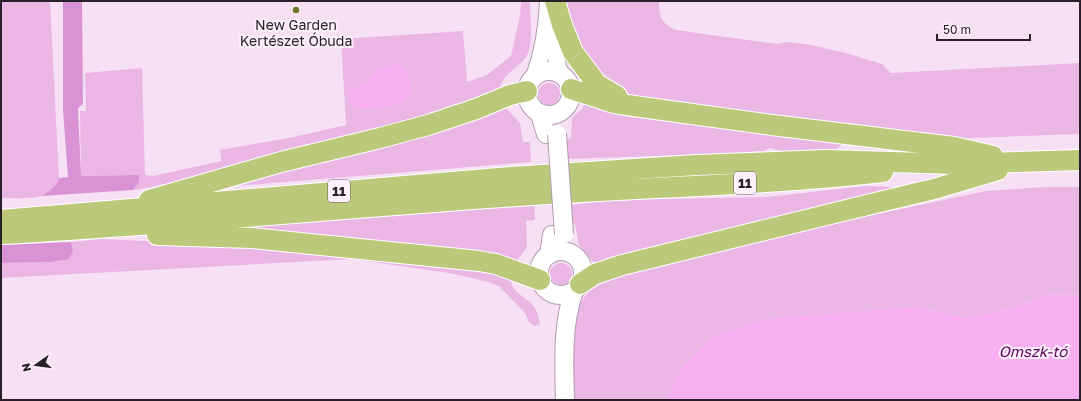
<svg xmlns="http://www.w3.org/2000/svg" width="1081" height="401" font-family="'Golos Text',sans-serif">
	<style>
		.green { fill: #eab7e5 }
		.forest { fill: #d992d3 }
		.water { fill: #f8aff2 }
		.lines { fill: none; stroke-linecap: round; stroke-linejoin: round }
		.tertiary-casing { stroke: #b19bae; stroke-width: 18 }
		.secondary-casing { stroke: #b19bae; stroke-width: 20 }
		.primary-casing { stroke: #fff; stroke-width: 22 }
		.tertiary { stroke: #fff; stroke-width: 16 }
		.secondary { stroke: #fff; stroke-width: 18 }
		.primary { stroke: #bcc87a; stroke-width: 20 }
		.secondary-bridge-casing { stroke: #b19bae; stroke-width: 20; stroke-linecap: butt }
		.secondary-bridge { stroke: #fff; stroke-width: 18 }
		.poi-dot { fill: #6b7825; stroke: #fef0fd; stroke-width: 1.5 }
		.labels { text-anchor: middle; stroke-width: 4; stroke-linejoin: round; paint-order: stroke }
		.shield { fill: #fef0fd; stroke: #695e68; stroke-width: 1 }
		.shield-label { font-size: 13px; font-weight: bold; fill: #292028 }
		.poi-label { font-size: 14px; fill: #292028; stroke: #fef0fd }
		.water-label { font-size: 15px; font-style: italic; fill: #5b0059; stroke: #fef0fd }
	</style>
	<rect width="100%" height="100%" fill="#f7e0f4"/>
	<!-- green -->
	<path class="green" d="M 1,1 L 50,1 L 59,178 C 56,186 51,193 42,196 C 35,199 10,198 1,198 Z
		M 521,1 L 530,1 C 530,15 534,47 526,57 C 517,69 501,75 499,91 L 487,98 L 242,167 L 147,188 L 133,190 L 139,182 L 139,175 L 81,176 L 80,111 L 86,111 L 85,73 L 142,68 L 145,175 L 153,176 L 221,161 L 220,150 L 289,138 L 346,125 L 341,39 L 463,31 L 467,82 L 487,75 L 511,56 L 520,16 Z
		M 562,1 L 659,1 C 659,17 661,23 676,30 L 777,44 L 787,42 L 806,44 L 842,52 L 882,64 L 891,73 L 1080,63 L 1080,134 L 972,138 L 941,137 L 635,99 L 612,88 L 589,66 Z
		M538 94a11 11 0 1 1 22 0a11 11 0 1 1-22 0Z
		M 503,101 L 508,110 L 520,123 L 523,142 L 530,142 L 531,162 L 236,186 L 232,183 Z
		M 586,101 L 623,116 L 670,122 L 839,140 L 841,145 L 837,149 L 781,151 L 770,148 L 764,151 L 716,154 L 564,159 L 563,139 L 571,138 L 572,118 L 582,109 Z
		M 865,186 L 893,187 L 888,190 L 596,265 L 579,245 L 575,224 L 569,224 L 568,205 L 613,200 L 767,197 Z
		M 1045,187 L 1080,187 L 1080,296 L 1047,294 L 1015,308 L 965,318 L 916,307 L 702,400 L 573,400 L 571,343 L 575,310 L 589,291 L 607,277 L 663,259 L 986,191 Z
		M 534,197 L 535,220 L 526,221 L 527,247 L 514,265 L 255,229 L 253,226 Z
		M 100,239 L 308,248 L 435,263 L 509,276 C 511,280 512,287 515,290 C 529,304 537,301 540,325 L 534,326 L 529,322 L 525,313 L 500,287 L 489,282 L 449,273 L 352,259 L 1,278 L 1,263 L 50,262 L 73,251 L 71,242 Z
		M550 274a11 11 0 1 1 22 0a11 11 0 1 1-22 0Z"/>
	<!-- forest -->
	<path class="forest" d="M 63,1 L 82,1 L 83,104 L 78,108 L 81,176 L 139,175 L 139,182 L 133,190 L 42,196 C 50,191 56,187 59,178 L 68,177 L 63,110 Z
		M 71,242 L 73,251 L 69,259 L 50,262 L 1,263 L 1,245 Z"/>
	<!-- water -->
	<path class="water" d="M 394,64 C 408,67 409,78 411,91 C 410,96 407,100 402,103 C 396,106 390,105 384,106 C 371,108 344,113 350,91 L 368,82 L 375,72 L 380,69 Z
		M 1047,294 L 1080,296 L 1080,400 L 666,400 L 680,371 L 714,336 L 767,319 L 916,307 L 965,318 L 1015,308 Z"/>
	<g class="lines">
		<!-- tertiary casing -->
		<g class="tertiary-casing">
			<path id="tertiary" d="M 553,28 L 555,54 L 560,74
				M 534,77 C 543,52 547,28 548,1"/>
		</g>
		<!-- secondary casing -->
		<g class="secondary-casing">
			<path id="secondary" d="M527 93a22 22 0 1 1 44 0a22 22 0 1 1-44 0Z
				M 540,114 L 546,134
				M539 273a22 22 0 1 1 44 0a22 22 0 1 1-44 0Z
				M 549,255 L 552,235
				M 565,400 C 564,365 562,323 574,291"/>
		</g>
		<!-- primary casing -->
		<g class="primary-casing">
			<path id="primary" d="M 555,1 L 562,25 L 573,52 L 597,84 L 617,96
				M 571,89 L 614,103 L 641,107 L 772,125 L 954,147 L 993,156
				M 149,200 L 281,162 L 380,138 L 428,125 L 476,109 L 510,95 L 527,91
				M 1,220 L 511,177 L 696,165 L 826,160 L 955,164 L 1080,160
				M 1,234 C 179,224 356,207 533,195 C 650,187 767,185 883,172
				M 157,235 L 252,238 L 479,261 L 496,264 L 540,280
				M 580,284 L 595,274 L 622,265 L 867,205 L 934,189 L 998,170"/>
		</g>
		<!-- tertiary -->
		<use href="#tertiary" class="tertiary"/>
		<!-- secondary -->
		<use href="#secondary" class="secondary"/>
		<!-- primary -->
		<use href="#primary" class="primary"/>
		<!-- secondary-bridge casing -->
		<g class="secondary-bridge-casing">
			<path id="secondary-bridge" d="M 557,134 L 564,234"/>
		</g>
		<!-- secondary-bridge -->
		<use href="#secondary-bridge" class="secondary-bridge"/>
	</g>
	<!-- markers -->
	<circle class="poi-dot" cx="296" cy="10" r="4"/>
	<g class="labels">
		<!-- shield labels -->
		<g class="shield">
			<rect x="734" y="172" width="22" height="22" rx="3"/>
			<rect x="328" y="180" width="22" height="22" rx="3"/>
		</g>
		<g class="shield-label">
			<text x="745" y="188">11</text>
			<text x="339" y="196">11</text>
		</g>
		<!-- poi labels -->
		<g class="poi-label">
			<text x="296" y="30">New Garden<tspan x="296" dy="16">Kertészet Óbuda</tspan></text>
		</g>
		<!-- water labels -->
		<g class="water-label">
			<text x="1033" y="357">Omszk-tó</text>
		</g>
	</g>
	<!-- border -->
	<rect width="1081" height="401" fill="none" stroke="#292028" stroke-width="4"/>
	<!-- north arrow -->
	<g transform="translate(36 365) rotate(256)" stroke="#fef0fd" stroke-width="3" paint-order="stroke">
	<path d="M0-3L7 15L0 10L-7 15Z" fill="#292028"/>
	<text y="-6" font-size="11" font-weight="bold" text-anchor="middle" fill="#292028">N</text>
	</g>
	<!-- scale -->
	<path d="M937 34v6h93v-6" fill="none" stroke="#292028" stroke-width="2"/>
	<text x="943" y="34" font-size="12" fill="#292028" stroke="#fef0fd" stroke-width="3" paint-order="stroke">50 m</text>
</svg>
